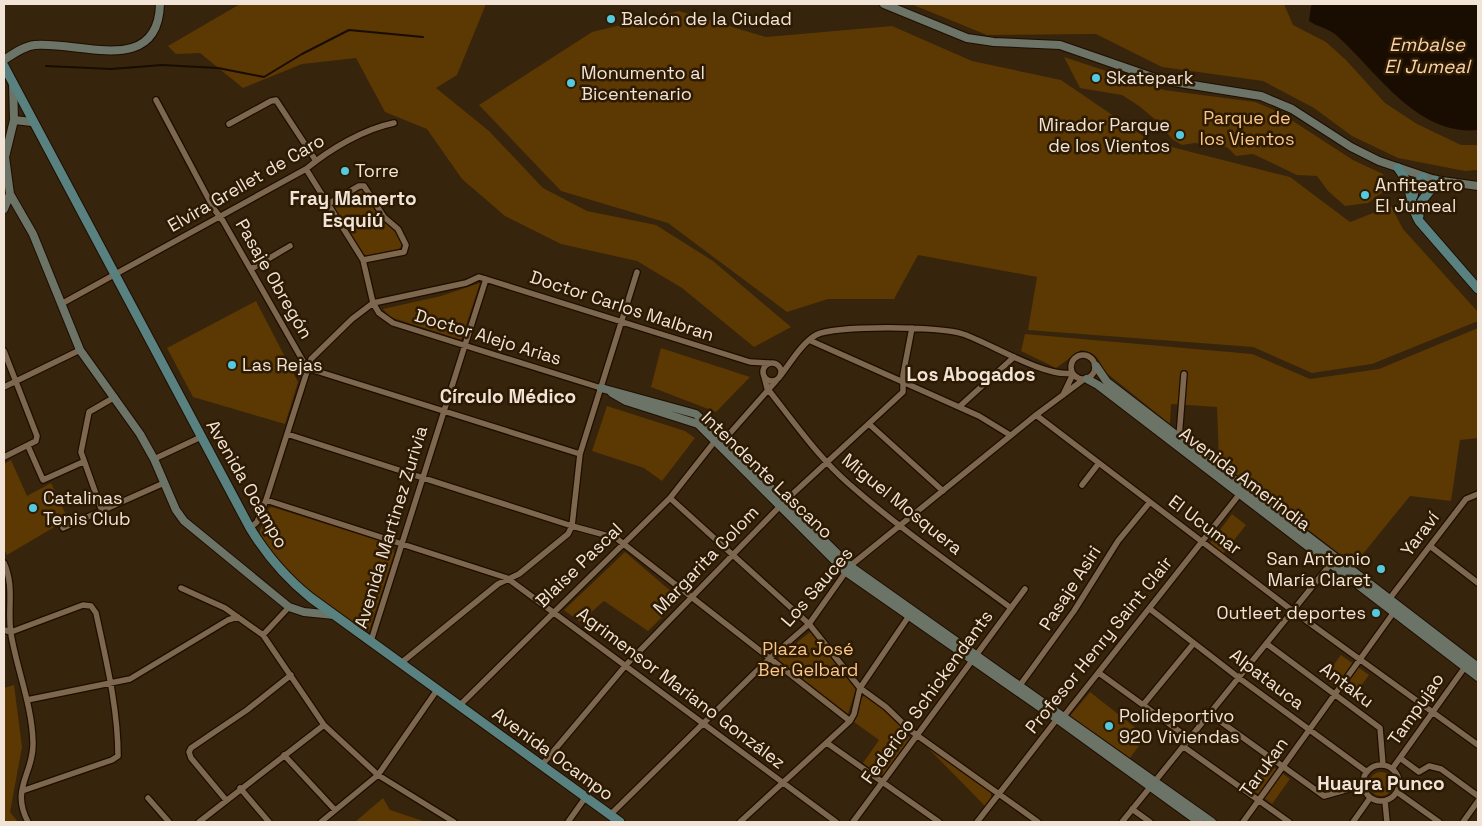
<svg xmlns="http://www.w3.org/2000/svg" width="1482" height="826" font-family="'Space Grotesk',sans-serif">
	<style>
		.green { fill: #5c3803 }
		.water { fill: #190c00 }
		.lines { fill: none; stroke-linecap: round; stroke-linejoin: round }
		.stream { stroke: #190c00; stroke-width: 2 }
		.street-casing { stroke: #1e0d00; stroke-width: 8 }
		.secondary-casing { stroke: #1e0d00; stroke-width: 10 }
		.primary-casing { stroke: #1e0d00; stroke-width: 11 }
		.street { stroke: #7d674e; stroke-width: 5.5 }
		.secondary { stroke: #6b7467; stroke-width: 8 }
		.primary { stroke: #588180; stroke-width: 9 }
		.poi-dot { fill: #55cadf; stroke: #2d1a03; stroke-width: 2 }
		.labels { text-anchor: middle; stroke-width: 5; stroke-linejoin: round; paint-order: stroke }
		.poi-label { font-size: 18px; fill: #f1e4d6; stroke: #2d1a03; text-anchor: start }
		.park-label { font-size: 18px; fill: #fac587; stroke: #2d1a03 }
		.street-label { font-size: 18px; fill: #f1e4d6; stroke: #2d1a03 }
		.water-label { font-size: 19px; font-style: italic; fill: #fbd3a6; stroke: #2d1a03 }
		.neighbourhood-label { font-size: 19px; font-weight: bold; fill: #f1e4d6; stroke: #2d1a03 }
	</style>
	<rect width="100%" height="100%" fill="#37240c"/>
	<!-- green -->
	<path class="green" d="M 240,4 L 486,4 L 457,75 L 436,88 L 489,131 L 543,188 L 587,211 L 656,225 L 713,261 L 791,327 L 754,347 L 682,288 L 637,261 L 561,244 L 505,216 L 462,179 L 427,129 L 385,112 L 356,58 L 302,64 L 243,88 L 200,53 L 176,54 L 168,46 Z
		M 911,4 L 1284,4 L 1293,25 L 1326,42 L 1346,60 L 1385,103 L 1417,124 L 1461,145 L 1478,145 L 1478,170 L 1465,171 L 1398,158 L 1352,136 L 1314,108 L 1263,81 L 1162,67 L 1096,34 L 987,35 Z
		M 679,11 L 766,37 L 892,26 L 972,61 L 1061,80 L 1152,142 L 1290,177 L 1350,222 L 1391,206 L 1403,229 L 1478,312 L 1478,321 L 1372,364 L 1312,373 L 1253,347 L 1028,330 L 1037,277 L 918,255 L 894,299 L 828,299 L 787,312 L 668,223 L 561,191 L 479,105 L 592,32 Z
		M 1064,57 L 1164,90 L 1255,102 L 1279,112 L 1353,160 L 1383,174 L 1387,189 L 1368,203 L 1345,206 L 1328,191 L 1317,176 L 1297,175 L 1253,154 L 1236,156 L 1227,147 L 1195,143 L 1182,145 L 1172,139 L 1157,121 L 1139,106 L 1122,95 L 1080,88 Z
		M 363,189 L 382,218 L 398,234 L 402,244 L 399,250 L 368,256 L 361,253 L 333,206 Z
		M 480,283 L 461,340 L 390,317 L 383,309 L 441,296 Z
		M 256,301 L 298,382 L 285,424 L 193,397 L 167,348 Z
		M 1478,328 L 1478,438 L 1460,440 L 1451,501 L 1410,496 L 1354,565 L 1219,461 L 1217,407 L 1171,404 L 1170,424 L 1104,371 C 1099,358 1095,352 1081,350 L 1056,368 L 1021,351 L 1025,334 L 1252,354 L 1310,379 L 1379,369 Z
		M 661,348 L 750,377 L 716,412 L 651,387 Z
		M 607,406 L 685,431 L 695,438 L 662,481 L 644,468 L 592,451 Z
		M 11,460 L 27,496 L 51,483 L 68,519 L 7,555 L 4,549 L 4,464 Z
		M 272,507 L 393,545 L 394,554 L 369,631 L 363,630 C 325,603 281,576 259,533 L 269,508 Z
		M 1232,514 L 1246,525 L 1223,554 L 1210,543 Z
		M 625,552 L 680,599 L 648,631 L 604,601 L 580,622 L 564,610 Z
		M 810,632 L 856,689 L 848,714 L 778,662 L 779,657 Z
		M 1341,655 L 1369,675 L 1352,698 L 1324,678 Z
		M 14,685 L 22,747 L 10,812 L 18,822 L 4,822 L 4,688 Z
		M 1090,692 L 1146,736 L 1130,758 L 1070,716 Z
		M 865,695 L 893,717 L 910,738 L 884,775 L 877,774 L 863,763 L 879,740 L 854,722 L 861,698 Z
		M 926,746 L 991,793 L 991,798 L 985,806 Z
		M 1267,762 L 1290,779 L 1272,804 L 1249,787 Z
		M1369 784a12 12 0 1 1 24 0a12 12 0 1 1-24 0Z
		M 383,798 L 390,810 L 426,822 L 355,822 Z"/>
	<!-- water -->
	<path class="water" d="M 1314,4 L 1478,4 L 1478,130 C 1416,136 1377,71 1336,35 C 1330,29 1318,27 1309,21 L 1311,6 Z"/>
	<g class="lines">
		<!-- stream -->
		<path class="stream" d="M 46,66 L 111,69 L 162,65 L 218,68 L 264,77 L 302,54 L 349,30 L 423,37"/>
		<!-- street casing -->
		<g class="street-casing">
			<path id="street" d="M 156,100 L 214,209 L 223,221 L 307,368
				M 229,124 L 271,101 L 276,100 L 316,161
				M 306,169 L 363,260 L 373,303 L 379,313 L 393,323 L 601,388
				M 328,204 L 359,186 L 364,186 L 384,217 L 398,229 L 406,245 L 404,252 L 363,260
				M 251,269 L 290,246
				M 63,303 L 306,169 C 330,149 364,129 394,123
				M 809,340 L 979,416 L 1010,435
				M 4,351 L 37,436 L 36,441 L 4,457
				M1071 367a12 12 0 1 1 24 0a12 12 0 1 1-24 0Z
				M763 372a9 9 0 1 1 18 0a9 9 0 1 1-18 0Z
				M 307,368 L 580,454
				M 781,375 C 791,362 802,343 816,335 C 834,325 941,326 963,334 C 990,343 1045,378 1072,373
				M 764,376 L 767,388 C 793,421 818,457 849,484 C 900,529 957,568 1011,608
				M 4,387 L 80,350
				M 1063,395 L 1073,374
				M 959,407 L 1014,357
				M 1036,415 L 1293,611 L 1478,745
				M 869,424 L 943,491
				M 287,434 L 572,526 L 616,538 L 850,721
				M 1179,437 L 1184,374
				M 28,446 L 43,480 L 83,462
				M 154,459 L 201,437
				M 1082,485 L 1099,463
				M 670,498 L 809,624 L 860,688 L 886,707 L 911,731 L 1038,822
				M 266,500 L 507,578 L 836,822
				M 102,511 L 81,452 L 89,412 L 115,397
				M 63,528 L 164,483
				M 250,528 L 257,522 L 266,500 L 311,359 L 352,319 L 373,303 L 466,283 L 479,277 L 750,362 L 769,363
				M 1430,546 L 1478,583
				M 4,563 C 15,587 7,609 11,634 C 17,670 32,705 33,742 C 34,774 10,788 28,822
				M 181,588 L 225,608 L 263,635 L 324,725 L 378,775 L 454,822
				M 1387,602 L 1466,499 L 1478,494
				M 1150,609 L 1239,678 L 1367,772
				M 4,630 L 11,632 L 83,605 L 91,606 L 96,613 C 106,660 118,708 118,756 L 112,760 L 22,791
				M 263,635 L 289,607
				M 371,641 L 486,279
				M 1267,644 L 1380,728 L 1383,765
				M 401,663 L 498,584 L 519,574 L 568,534 L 572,526 L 580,454 L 637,272
				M 1099,673 L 1190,739
				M 1018,688 L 1074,611 L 1118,541 L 1150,502
				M 27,700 L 130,679 L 228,620 L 238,617
				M 1143,705 L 1194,643
				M 459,706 L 670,498 L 715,441 L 724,440 L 776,381
				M 1210,714 L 1324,796 L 1363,785
				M 827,743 L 939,822
				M 1184,747 L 1289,822
				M 284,755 L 335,810
				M 1400,758 L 1419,772 L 1429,766 L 1441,769 L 1478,796
				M1363 783a18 18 0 1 1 36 0a18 18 0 1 1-36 0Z
				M 541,766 L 626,665 L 785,501 L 903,392 L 903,375 L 912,328
				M 1392,769 L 1465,667
				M 240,788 L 269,822
				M 1397,792 L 1439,822
				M 148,798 L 169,822
				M 226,800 L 191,758 L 189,752 L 191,748 L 247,710 L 291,675
				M 1385,801 L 1387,822
				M 1132,809 L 1150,822
				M 610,815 L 769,659 L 809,624 L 850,566 L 1036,415 L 1083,380
				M 199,822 L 324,725
				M 321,822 L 378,775 L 437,690
				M 568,822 L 585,798
				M 740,822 L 850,721 L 854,714 L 860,688 L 911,613
				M 853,822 L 1025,589
				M 977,822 L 1057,719 L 1064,716 L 1242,491
				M 1122,822 L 1333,561
				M 1243,822 L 1394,612
				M 1353,822 L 1370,798
				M 1463,822 L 1478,801"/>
		</g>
		<!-- secondary casing -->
		<g class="secondary-casing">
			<path id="secondary" d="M 884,4 L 967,38 L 994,42 L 1060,45 L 1161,80 L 1261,96 L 1292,109 L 1351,147 L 1379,161 L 1435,180 L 1478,186
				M 4,60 C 13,54 24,46 35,45 C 80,41 158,77 160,4
				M 13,83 L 14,120 L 32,122
				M 14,120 L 5,157 L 10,194 L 33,234 L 80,350 L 140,434 L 154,459 L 176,510 L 184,521 L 289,607 L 304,612 L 334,615
				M 4,209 L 10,194
				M 1096,366 L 1107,382 L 1478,667
				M 1087,379 L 1098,385 L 1478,677
				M 601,388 L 696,414 L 850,566 L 1212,822
				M 612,393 L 626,401 L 698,424 L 846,572 L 1057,719 L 1199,822"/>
		</g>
		<!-- primary casing -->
		<g class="primary-casing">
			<path id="primary" d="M 4,66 L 250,528 C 267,556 286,578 311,598 L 620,822
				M 1398,168 C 1414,188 1408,203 1419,221 L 1478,289
				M 1413,196 L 1415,187 L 1423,177
				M 1419,216 C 1417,196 1433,195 1435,180"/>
		</g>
		<!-- street -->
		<use href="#street" class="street"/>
		<!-- secondary -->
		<use href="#secondary" class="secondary"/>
		<!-- primary -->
		<use href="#primary" class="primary"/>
	</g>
	<!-- markers -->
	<g class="poi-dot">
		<circle cx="611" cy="19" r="5"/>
		<circle cx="1096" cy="78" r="5"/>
		<circle cx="571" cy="83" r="5"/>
		<circle cx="1180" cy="135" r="5"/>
		<circle cx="345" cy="171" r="5"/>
		<circle cx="1365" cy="195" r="5"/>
		<circle cx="232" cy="365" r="5"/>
		<circle cx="33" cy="508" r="5"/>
		<circle cx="1381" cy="569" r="5"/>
		<circle cx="1376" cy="613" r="5"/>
		<circle cx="1109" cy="726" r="5"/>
	</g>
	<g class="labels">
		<!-- poi labels -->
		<g class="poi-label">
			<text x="621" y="25">Balcón de la Ciudad</text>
			<text x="581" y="79">Monumento al<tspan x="581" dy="21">Bicentenario</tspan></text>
			<text x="1106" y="84">Skatepark</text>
			<text x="1170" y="131" text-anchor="end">Mirador Parque<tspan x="1170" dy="21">de los Vientos</tspan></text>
			<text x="355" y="177">Torre</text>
			<text x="1375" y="191">Anfiteatro<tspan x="1375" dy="21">El Jumeal</tspan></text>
			<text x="242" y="371">Las Rejas</text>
			<text x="43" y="504">Catalinas<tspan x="43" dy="21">Tenis Club</tspan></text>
			<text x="1371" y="565" text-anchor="end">San Antonio<tspan x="1371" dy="21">María Claret</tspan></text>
			<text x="1366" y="619" text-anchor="end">Outleet deportes</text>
			<text x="1119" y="722">Polideportivo<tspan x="1119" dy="21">920 Viviendas</tspan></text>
		</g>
		<!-- park labels -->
		<g class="park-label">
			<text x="1247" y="124">Parque de<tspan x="1247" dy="21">los Vientos</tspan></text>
			<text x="808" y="655">Plaza José<tspan x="808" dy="21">Ber Gelbard</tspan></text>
		</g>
		<!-- street labels -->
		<g class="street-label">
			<text transform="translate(246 183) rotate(-30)" y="6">Elvira Grellet de Caro</text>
			<text transform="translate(274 279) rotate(60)" y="6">Pasaje Obregón</text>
			<text transform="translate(622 306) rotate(18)" y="6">Doctor Carlos Malbran</text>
			<text transform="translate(488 337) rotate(17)" y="6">Doctor Alejo Arias</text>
			<text transform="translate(767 475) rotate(44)" y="6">Intendente Lascano</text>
			<text transform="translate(1245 479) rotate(37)" y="6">Avenida Amerindia</text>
			<text transform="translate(247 484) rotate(60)" y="6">Avenida Ocampo</text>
			<text transform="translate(902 504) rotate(39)" y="6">Miguel Mosquera</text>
			<text transform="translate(1205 525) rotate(37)" y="6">El Ucumar</text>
			<text transform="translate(391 527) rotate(-73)" y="6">Avenida Martinez Zurivia</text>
			<text transform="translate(1420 534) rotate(-53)" y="6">Yaraví</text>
			<text transform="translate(706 560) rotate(-46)" y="6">Margarita Colom</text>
			<text transform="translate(579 565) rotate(-44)" y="6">Blaise Pascal</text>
			<text transform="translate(817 587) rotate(-49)" y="6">Los Sauces</text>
			<text transform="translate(1070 588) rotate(-57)" y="6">Pasaje Asiri</text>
			<text transform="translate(1099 645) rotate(-51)" y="6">Profesor Henry Saint Clair</text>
			<text transform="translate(1267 679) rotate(37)" y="6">Alpatauca</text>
			<text transform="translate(1347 685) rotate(37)" y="6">Antaku</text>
			<text transform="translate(681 688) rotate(37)" y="6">Agrimensor Mariano González</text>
			<text transform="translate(927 697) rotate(-54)" y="6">Federico Schickendants</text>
			<text transform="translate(1416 709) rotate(-55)" y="6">Tampujao</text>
			<text transform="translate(553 754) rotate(36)" y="6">Avenida Ocampo</text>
			<text transform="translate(1264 767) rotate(-54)" y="6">Tarukan</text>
		</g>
		<!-- water labels -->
		<g class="water-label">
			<text x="1427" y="51">Embalse<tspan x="1427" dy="22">El Jumeal</tspan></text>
		</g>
		<!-- neighbourhood labels -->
		<g class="neighbourhood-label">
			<text x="353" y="205">Fray Mamerto<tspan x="353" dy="22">Esquiú</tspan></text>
			<text x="971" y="381">Los Abogados</text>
			<text x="508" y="403">Círculo Médico</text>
			<text x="1381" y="790">Huayra Punco</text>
		</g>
	</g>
	<!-- border -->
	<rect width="1482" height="826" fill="none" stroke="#f1e4d6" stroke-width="10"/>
</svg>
